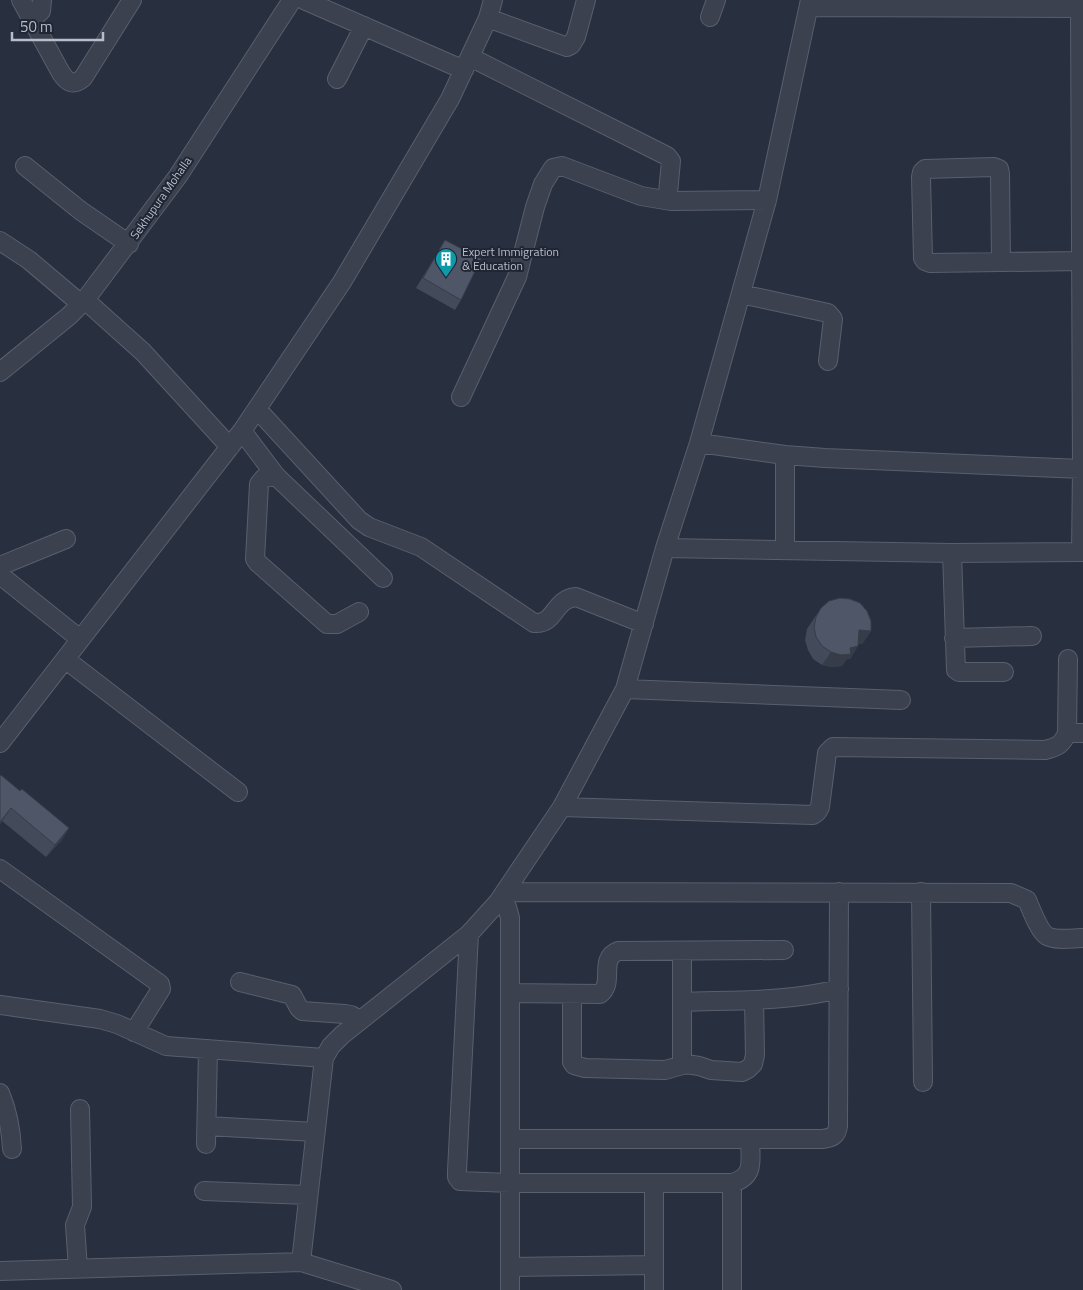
<svg xmlns="http://www.w3.org/2000/svg" width="1083" height="1290" font-family="'Titillium Web',sans-serif">
	<style>
		.lines { fill: none; stroke-linecap: round; stroke-linejoin: round }
		.minor-casing { stroke: #595f6d; stroke-width: 20 }
		.minor { stroke: #3c414f; stroke-width: 18 }
		.wall { fill: #434a59 }
		.shaded-wall { fill: #373c49 }
		.building { fill: #4e5668; stroke: #373c49 }
		.labels { text-anchor: middle; stroke-width: 4; stroke-linejoin: round; paint-order: stroke }
		.street-label { font-size: 12px; fill: #b8bdca; stroke: #202634 }
		.poi-label { font-size: 12px; fill: #b8bdca; stroke: #202634; text-anchor: start }
	</style>
	<rect width="100%" height="100%" fill="#282f3f"/>
	<g class="lines">
		<!-- minor casing -->
		<g class="minor-casing">
			<path id="minor" d="M 21,0 L 61,73 C 68,83 73,86 83,78 L 132,0
				M 304,0 L 464,70
				M 809,7 L 1083,8
				M 1080,8 L 1082,469 L 1081,552
				M 710,17 L 716,0
				M 488,18 L 567,47 L 571,45 L 576,37 L 586,0
				M 31,20 L 41,11 L 42,0
				M 470,57 L 667,156 L 671,161 L 668,193 L 671,201 L 767,200
				M 337,79 L 364,26
				M 25,166 L 81,211 L 129,244
				M 0,241 L 29,260 L 81,304
				M 1001,261 L 1000,174 L 999,169 L 994,167 L 925,169 L 922,172 L 921,177 L 923,258 L 925,261 L 930,263 L 1083,261
				M 741,294 L 828,313 L 833,319 L 828,361
				M 85,300 L 143,352 L 230,447
				M 0,372 L 69,316 L 85,300 L 178,176 L 292,0
				M 461,397 L 517,277 L 535,207 L 543,184 L 553,168 L 562,166 L 641,196 L 671,201
				M 257,409 L 359,520 L 369,527 L 421,547 L 534,623 C 556,625 553,599 576,597 L 644,624
				M 242,431 L 276,476 L 383,578
				M 699,443 L 785,455 L 825,458 L 1082,469
				M 276,476 L 264,478 L 259,484 L 255,559 L 258,563 L 327,624 L 337,624 L 359,612
				M 665,548 L 952,553 L 1083,552
				M 785,550 L 785,455
				M 952,553 L 956,670 L 959,672 L 1004,672
				M 0,566 L 66,539
				M 0,575 L 80,639
				M 954,638 L 1032,636
				M 65,659 L 238,792
				M 625,689 L 901,700
				M 1067,733 L 1083,733
				M 0,743 L 242,431 L 342,282 L 450,99 L 488,18 L 493,0
				M 562,807 L 813,815 L 817,812 L 820,807 L 827,753 L 833,747 L 1045,750 C 1057,747 1062,745 1067,733 L 1068,659
				M 0,869 L 160,984 L 161,989 L 134,1032
				M 505,892 L 1011,893 L 1027,900 C 1031,909 1039,931 1047,936 C 1056,941 1073,938 1083,938
				M 921,892 L 923,1082
				M 498,902 L 507,907 L 510,918 L 510,1290
				M 469,934 L 457,1171 L 457,1177 L 460,1181 L 510,1183 L 732,1183 C 756,1176 750,1160 750,1139
				M 682,951 L 682,1065
				M 240,982 L 292,995 L 299,1008 L 302,1011 L 345,1014 L 351,1015 L 360,1020
				M 510,993 L 600,994 C 615,983 598,959 618,951 L 784,950
				M 572,994 L 572,1062 L 574,1065 L 585,1068 L 665,1070 L 686,1064 L 699,1066 L 711,1070 L 742,1072 L 748,1069 L 753,1064 L 755,1055 L 754,1000
				M 682,1002 C 735,1000 787,1002 839,989
				M 0,1005 L 100,1019 L 117,1024 L 166,1046 L 324,1058
				M 0,1093 C 8,1112 11,1129 12,1149
				M 207,1126 L 315,1132
				M 510,1139 L 822,1139 C 831,1138 837,1136 838,1126 L 839,892
				M 206,1144 L 208,1049
				M 654,1183 L 654,1290
				M 204,1191 L 308,1195
				M 301,1262 L 392,1290
				M 510,1267 L 654,1265
				M 78,1269 L 75,1225 L 82,1207 L 80,1109
				M 0,1271 L 301,1262 L 324,1058 L 331,1046 L 342,1035 L 469,934 L 498,902 L 562,807 L 625,689 L 665,548 L 699,443 L 767,200 L 810,0
				M 732,1290 L 732,1183"/>
		</g>
		<!-- minor -->
		<use href="#minor" class="minor"/>
	</g>
	<!-- wall -->
	<path class="wall" d="M 445,240 L 461,300 L 455,310 L 416,288 L 439,250 Z
		M 821,608 L 871,631 L 862,644 L 858,643 L 858,646 L 850,659 L 847,659 L 842,666 L 832,667 L 822,665 L 813,659 L 808,650 L 805,640 L 807,629 Z
		M 0,776 L 69,828 L 61,841 L 46,857 L 2,821 L 0,824 Z"/>
	<!-- shaded-wall -->
	<path class="shaded-wall" d="M 859,630 L 871,631 L 862,644 L 850,643 Z
		M 858,646 L 850,659 L 847,659 L 842,666 L 832,667 L 822,665 L 831,652 Z
		M 11,808 L 2,821 L 0,824 L 0,822 Z
		M 69,828 L 61,841 L 46,857 L 55,845 Z"/>
	<!-- building -->
	<path class="building" d="M 445,240 L 481,259 L 461,300 L 423,278 Z
		M 840,598 L 850,599 L 860,603 L 867,611 L 871,621 L 871,631 L 859,630 L 858,646 L 850,648 L 851,654 L 841,655 L 831,652 L 822,646 L 816,637 L 814,627 L 816,617 L 821,608 L 829,601 Z
		M 1,775 L 20,791 L 22,789 L 69,828 L 55,845 L 11,808 L 0,822 L 0,776 Z"/>
	<!-- icons -->
	<defs>
		<g id="building-pin" transform="scale(1.125)"><path d="M0 17L-7.5 6A9.5 9.5 0 1 1 7.5 6Z" fill="#0f9aa8" stroke="#202634"/><path d="M-4-6H4V6H1V3H-1V6H-4ZM-2.5-4.3h1.7v1.8h-1.7ZM.8-4.3h1.7v1.8H.8ZM-2.5-1h1.7V.8h-1.7ZM.8-1h1.7V.8H.8Z" fill="#fff"/></g>
	</defs>
	<g fill-rule="evenodd">
		<use href="#building-pin" x="446" y="259"/>
	</g>
	<g class="labels">
		<!-- street labels -->
		<g class="street-label">
			<text transform="translate(161 198) rotate(-55)" y="4">Sekhupura Mohalla</text>
		</g>
		<!-- poi labels -->
		<g class="poi-label">
			<text x="462" y="256">Expert Immigration<tspan x="462" dy="14">&amp; Education</tspan></text>
		</g>
	</g>
	<!-- scale -->
	<path d="M12 32v8h91v-8" fill="none" stroke="#b8bdca" stroke-width="2.5"/>
	<text x="20" y="32" font-size="15" fill="#b8bdca" stroke="#202634" stroke-width="4" paint-order="stroke">50 m</text>
</svg>
